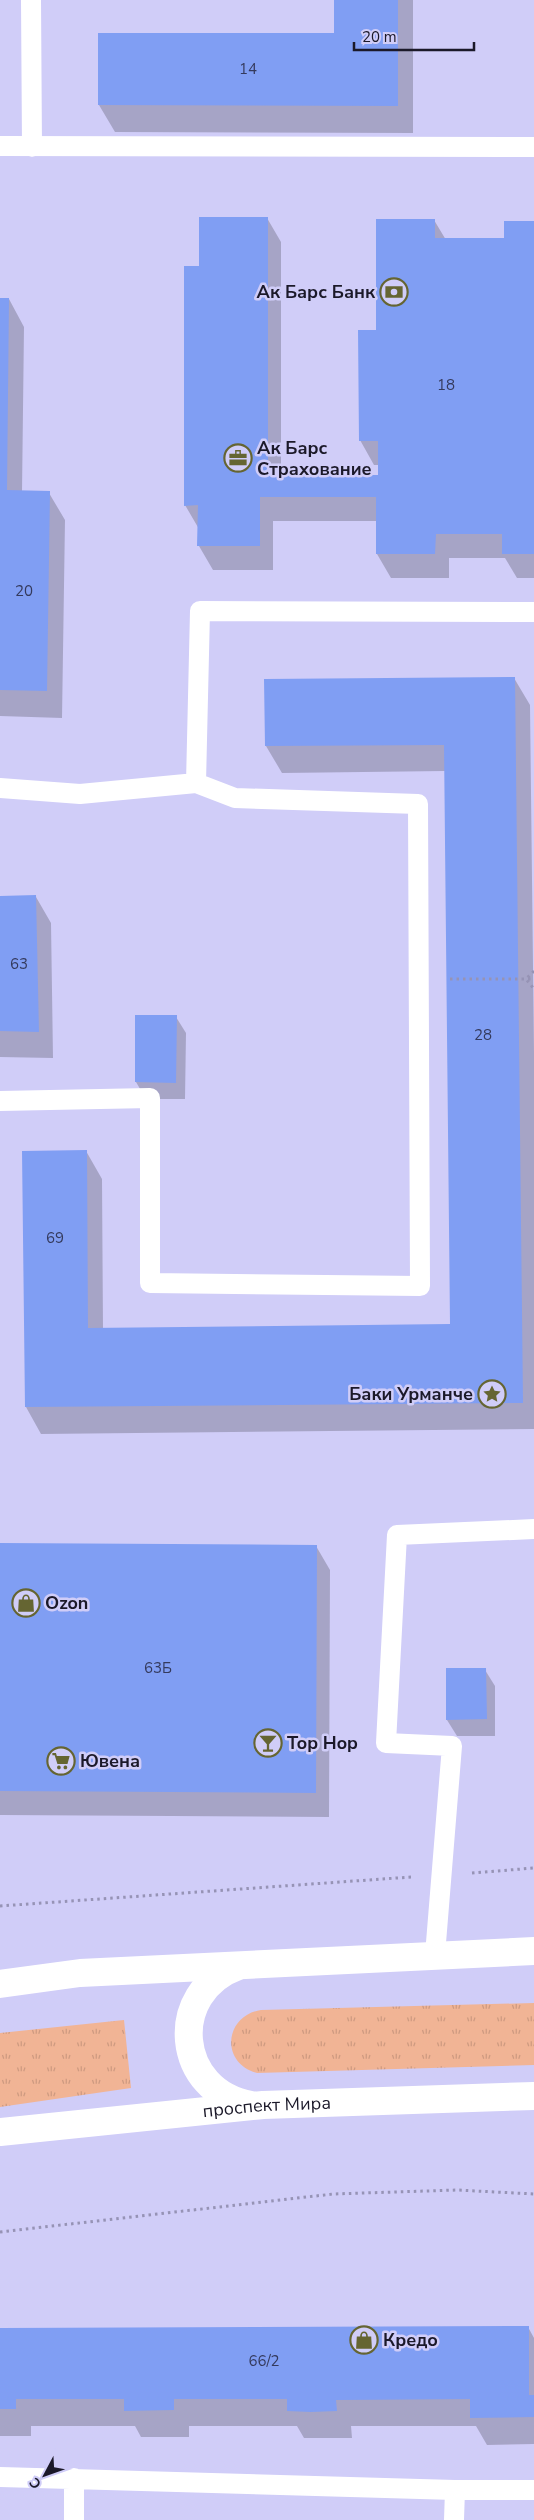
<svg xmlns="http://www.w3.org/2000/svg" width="534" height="2520" font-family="'Nunito Sans',sans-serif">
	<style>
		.grass { fill: url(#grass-tufts) }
		.shadow { fill: #0003 }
		.building { fill: #809ef3 }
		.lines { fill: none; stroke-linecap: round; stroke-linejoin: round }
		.path { stroke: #9693b5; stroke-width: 3; stroke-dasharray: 2.5 4; stroke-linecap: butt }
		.service { stroke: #fff; stroke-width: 20 }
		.secondary { stroke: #fff; stroke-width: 28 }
		.labels { text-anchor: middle; stroke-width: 5; stroke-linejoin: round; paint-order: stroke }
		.number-label { font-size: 15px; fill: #343a5c }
		.poi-label { font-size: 18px; font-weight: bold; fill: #1b1929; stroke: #d0cdf8; text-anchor: start }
		.street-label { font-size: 18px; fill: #1b1929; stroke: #d0cdf8 }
	</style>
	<defs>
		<pattern id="grass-tufts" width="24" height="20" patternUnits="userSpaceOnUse" patternTransform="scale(1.25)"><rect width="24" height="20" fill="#f1b495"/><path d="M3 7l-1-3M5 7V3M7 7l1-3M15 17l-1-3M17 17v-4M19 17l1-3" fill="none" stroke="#ce9a80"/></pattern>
	</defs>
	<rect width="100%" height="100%" fill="#d0cdf8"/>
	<!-- grass -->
	<path class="grass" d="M 534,2003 L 534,2065 L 257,2073 C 220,2063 224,2016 261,2010 Z
		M 124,2020 L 131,2088 L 0,2107 L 0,2033 Z"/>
	<!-- shadow -->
	<path class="shadow" d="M 336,0 L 413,0 L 413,133 L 115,132 L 99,105 L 336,35 Z
		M 267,218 L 281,242 L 281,476 L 379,476 L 379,465 L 374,465 L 360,440 L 377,331 L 434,220 L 446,240 L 505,239 L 534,222 L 534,578 L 517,578 L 505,558 L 449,558 L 449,578 L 391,578 L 377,554 L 377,521 L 273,521 L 273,570 L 213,570 L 199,546 L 199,529 L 185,505 L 201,267 Z
		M 0,299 L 9,299 L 24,327 L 22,492 L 49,493 L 65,520 L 62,718 L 0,716 Z
		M 514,678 L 530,705 L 534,1053 L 534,1429 L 41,1434 L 26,1407 L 86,1151 L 102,1179 L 103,1329 L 451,1326 L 445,771 L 282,773 L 266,746 Z
		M 0,897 L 36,897 L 51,923 L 53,1058 L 0,1057 Z
		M 137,1017 L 176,1017 L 186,1033 L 185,1099 L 146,1099 L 136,1082 Z
		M 0,1544 L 316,1546 L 330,1570 L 329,1817 L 0,1815 Z
		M 485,1670 L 495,1686 L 495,1736 L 457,1736 L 447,1720 Z
		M 528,2327 L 534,2338 L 534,2444 L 487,2445 L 476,2426 L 351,2426 L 352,2438 L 304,2438 L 297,2426 L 189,2426 L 189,2437 L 141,2437 L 135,2426 L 31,2426 L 31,2436 L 0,2436 L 0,2329 Z"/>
	<!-- building -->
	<path class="building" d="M 334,0 L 398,0 L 398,106 L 98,105 L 98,33 L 334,33 Z
		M 199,217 L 268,217 L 268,475 L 378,475 L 378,441 L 359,441 L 358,330 L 376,330 L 376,219 L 435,219 L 435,238 L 504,238 L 504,221 L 534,221 L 534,554 L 502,554 L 502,534 L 436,534 L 435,554 L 376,554 L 376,497 L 260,497 L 260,546 L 197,546 L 198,505 L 184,506 L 184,266 L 199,266 Z
		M 0,298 L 9,298 L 7,490 L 50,491 L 47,691 L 0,690 Z
		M 515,677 L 523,1403 L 25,1407 L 22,1151 L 87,1150 L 88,1328 L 450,1324 L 444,745 L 265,746 L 264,679 Z
		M 36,895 L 39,1032 L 0,1031 L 0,896 Z
		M 135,1015 L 177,1015 L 176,1083 L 135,1082 Z
		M 0,1543 L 317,1545 L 316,1793 L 0,1791 Z
		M 446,1668 L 486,1668 L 487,1719 L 446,1720 Z
		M 529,2326 L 529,2395 L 534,2395 L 534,2417 L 470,2418 L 470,2399 L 336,2400 L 337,2411 L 311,2412 L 287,2411 L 287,2399 L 174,2399 L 174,2410 L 124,2411 L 124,2399 L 16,2399 L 16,2409 L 0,2409 L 0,2328 Z"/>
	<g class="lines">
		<!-- path -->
		<path class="path" d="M 534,971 L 526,979 L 534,989
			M 450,979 L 534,979
			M 472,1873 L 534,1868
			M 0,1906 L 411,1877
			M 0,2232 L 333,2194 L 457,2190 L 534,2194"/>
		<!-- service -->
		<path class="service" d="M 31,0 L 32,147
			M 0,146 L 534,147
			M 0,788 L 80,794 L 196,783
			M 0,1101 L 150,1098 L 150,1283 L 420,1286 L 418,804 L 235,798 L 196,783 L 200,611 L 534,612
			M 435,1955 L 452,1746 L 386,1743 L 397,1535 L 534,1529
			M 0,2477 L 455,2490 L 534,2490
			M 74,2520 L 74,2478
			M 454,2520 L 455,2490"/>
		<!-- secondary -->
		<g class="secondary">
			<path d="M 238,1966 C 166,1992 175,2092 251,2105"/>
			<path d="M 0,1984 L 80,1973 L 534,1951"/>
			<path id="s1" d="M 0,2132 L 263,2105 L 534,2096"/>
		</g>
	</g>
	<!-- icons -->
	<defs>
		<g id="bank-ring" transform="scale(1.4375)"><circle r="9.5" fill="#d0cdf8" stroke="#656532" stroke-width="1.5"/><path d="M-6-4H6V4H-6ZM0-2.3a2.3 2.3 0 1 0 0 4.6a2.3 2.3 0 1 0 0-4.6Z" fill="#656532"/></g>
		<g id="office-ring" transform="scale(1.4375)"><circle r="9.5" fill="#d0cdf8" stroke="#656532" stroke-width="1.5"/><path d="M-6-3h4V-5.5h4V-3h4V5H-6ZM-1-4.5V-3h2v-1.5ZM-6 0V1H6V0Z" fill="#656532"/></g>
		<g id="sight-ring" transform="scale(1.4375)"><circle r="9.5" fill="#d0cdf8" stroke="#656532" stroke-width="1.5"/><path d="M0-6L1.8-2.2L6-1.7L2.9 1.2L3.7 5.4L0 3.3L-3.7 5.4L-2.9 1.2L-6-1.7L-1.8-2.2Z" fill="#656532"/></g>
		<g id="shop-ring" transform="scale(1.4375)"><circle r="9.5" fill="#d0cdf8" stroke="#656532" stroke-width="1.5"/><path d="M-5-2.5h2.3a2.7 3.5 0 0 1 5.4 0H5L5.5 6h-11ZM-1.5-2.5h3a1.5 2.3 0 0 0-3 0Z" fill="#656532"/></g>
		<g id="bar-ring" transform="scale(1.4375)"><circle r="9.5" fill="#d0cdf8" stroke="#656532" stroke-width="1.5"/><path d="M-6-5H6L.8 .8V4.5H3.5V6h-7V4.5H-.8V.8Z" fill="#656532"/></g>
		<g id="supermarket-ring" transform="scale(1.4375)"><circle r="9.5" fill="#d0cdf8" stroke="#656532" stroke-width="1.5"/><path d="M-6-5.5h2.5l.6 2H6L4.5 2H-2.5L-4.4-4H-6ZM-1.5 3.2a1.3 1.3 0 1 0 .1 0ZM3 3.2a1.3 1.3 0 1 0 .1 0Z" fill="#656532"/></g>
	</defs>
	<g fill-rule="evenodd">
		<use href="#bank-ring" x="394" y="292"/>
		<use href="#office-ring" x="238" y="458"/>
		<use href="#sight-ring" x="492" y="1394"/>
		<use href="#shop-ring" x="26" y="1603"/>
		<use href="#bar-ring" x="268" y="1743"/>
		<use href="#supermarket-ring" x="61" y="1761"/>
		<use href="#shop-ring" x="364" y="2340"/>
	</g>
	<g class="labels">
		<!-- number labels -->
		<g class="number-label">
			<text x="248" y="74">14</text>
			<text x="446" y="390">18</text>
			<text x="24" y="596">20</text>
			<text x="19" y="969">63</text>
			<text x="483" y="1040">28</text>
			<text x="55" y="1243">69</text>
			<text x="158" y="1673">63Б</text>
			<text x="264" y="2366">66/2</text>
		</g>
		<!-- poi labels -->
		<g class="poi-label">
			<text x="375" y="298" text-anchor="end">Ак Барс Банк</text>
			<text x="257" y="454">Ак Барс<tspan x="257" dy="21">Страхование</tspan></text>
			<text x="473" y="1400" text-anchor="end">Баки Урманче</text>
			<text x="45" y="1609">Ozon</text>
			<text x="287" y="1749">Top Hop</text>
			<text x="80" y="1767">Ювена</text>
			<text x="383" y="2346">Кредо</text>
		</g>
		<!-- street labels -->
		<g class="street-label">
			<text dy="6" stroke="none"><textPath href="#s1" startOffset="268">проспект Мира</textPath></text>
		</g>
	</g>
	<!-- north arrow -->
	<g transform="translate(45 2475) rotate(229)" stroke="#d0cdf8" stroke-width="4" paint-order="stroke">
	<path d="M0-4L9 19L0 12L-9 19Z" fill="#1b1929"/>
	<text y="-8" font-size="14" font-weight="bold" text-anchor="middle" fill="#1b1929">С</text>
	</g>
	<!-- scale -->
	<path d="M354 42v8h120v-8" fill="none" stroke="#1b1929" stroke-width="2.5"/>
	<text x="362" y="42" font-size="15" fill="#1b1929" stroke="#d0cdf8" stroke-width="4" paint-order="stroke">20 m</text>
</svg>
